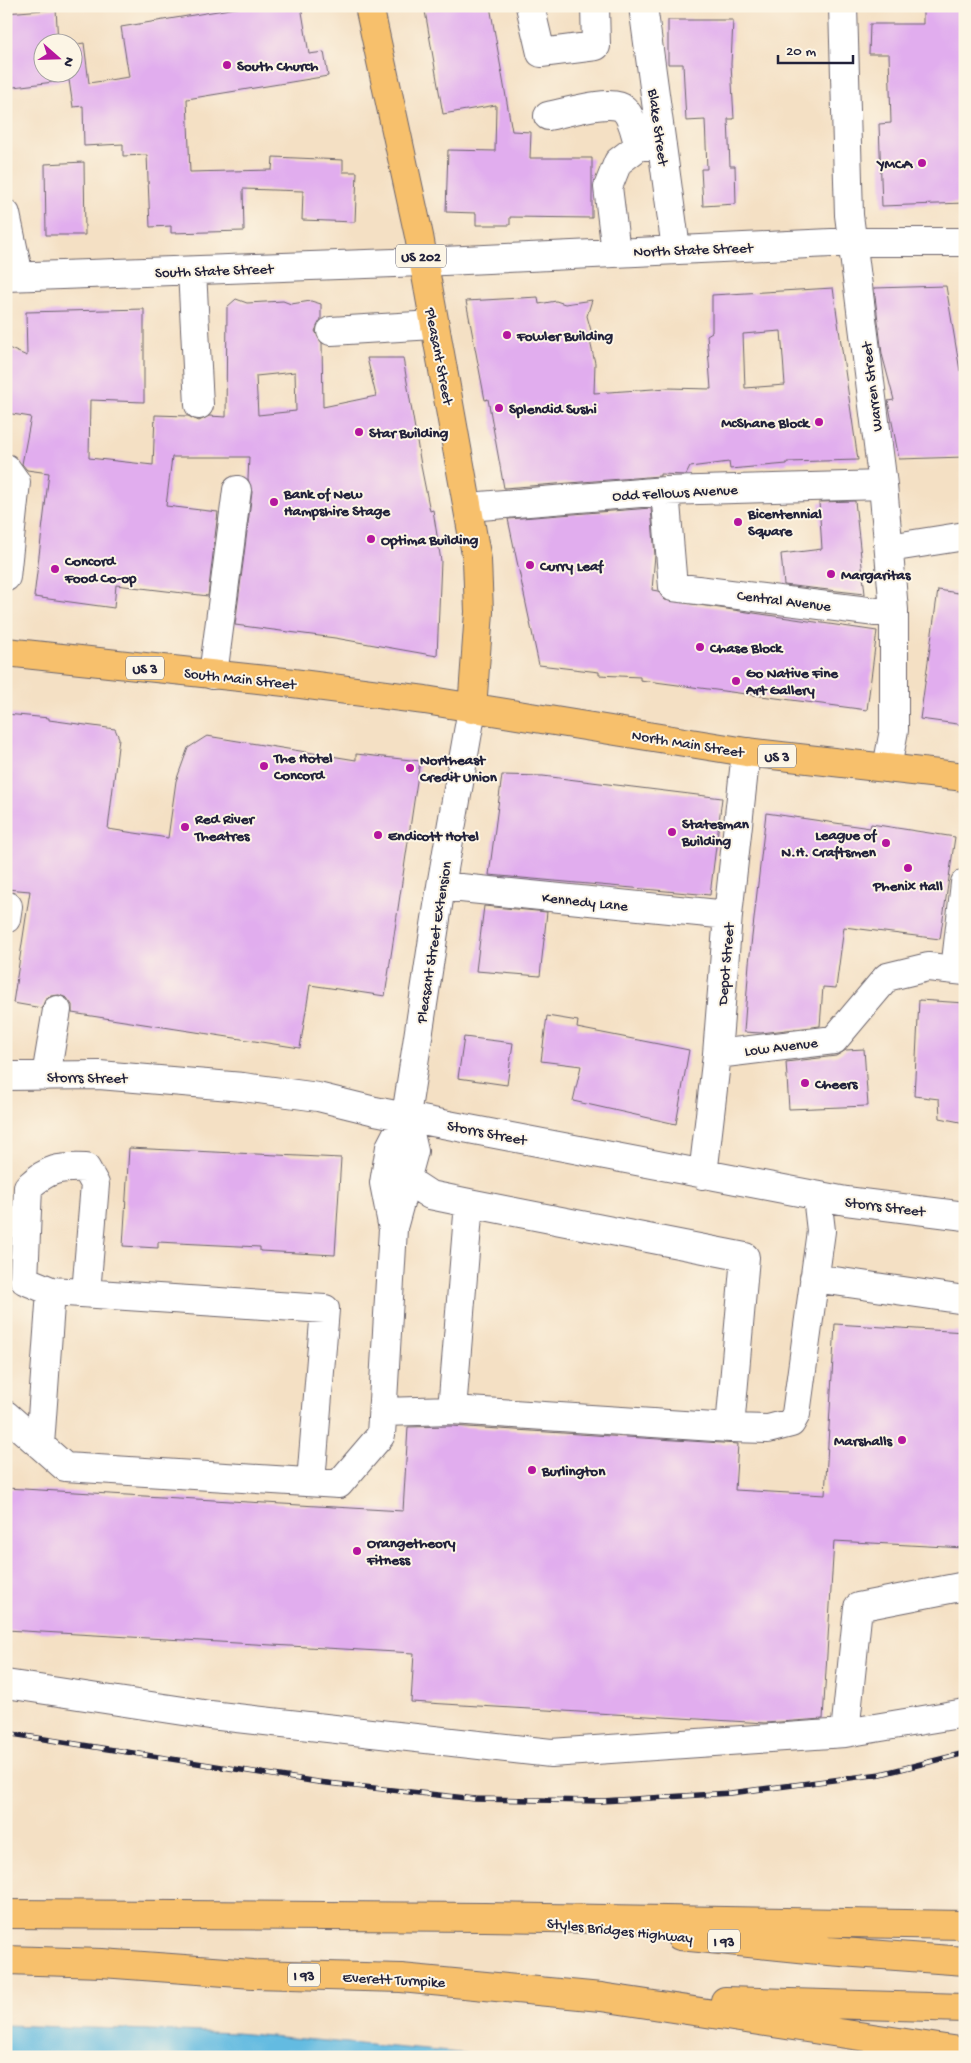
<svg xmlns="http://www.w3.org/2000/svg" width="971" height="2063" font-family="'Gochi Hand',sans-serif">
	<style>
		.water { fill: #64bbe1; stroke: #436e8e }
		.building { fill: #e1adee; fill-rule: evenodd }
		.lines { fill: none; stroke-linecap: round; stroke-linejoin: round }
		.minor-casing { stroke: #6c646b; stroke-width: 30 }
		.major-casing { stroke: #6c646b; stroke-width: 30 }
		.highway-casing { stroke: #6c646b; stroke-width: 30 }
		.minor { stroke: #fff; stroke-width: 28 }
		.major { stroke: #f7c06c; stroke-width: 28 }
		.highway { stroke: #f7c06c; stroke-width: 28 }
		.rail-casing { stroke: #22223b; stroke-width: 5.5 }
		.rail { stroke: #fcf5e5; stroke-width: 4; stroke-dasharray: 11; stroke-linecap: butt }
		.poi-dot { fill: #b5179e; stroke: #fcf5e5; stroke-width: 2 }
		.labels { text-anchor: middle; stroke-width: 4; stroke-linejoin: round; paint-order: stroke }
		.shield { fill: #fcf5e5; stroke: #63616e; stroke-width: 1 }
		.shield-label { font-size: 14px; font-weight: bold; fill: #22223b }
		.poi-label { font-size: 15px; font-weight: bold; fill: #22223b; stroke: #fcf5e5; text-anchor: start }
		.street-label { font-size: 15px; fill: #22223b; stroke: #fcf5e5 }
	</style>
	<rect width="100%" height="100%" fill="#fcf5e5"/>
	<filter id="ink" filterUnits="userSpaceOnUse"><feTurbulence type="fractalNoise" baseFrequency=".02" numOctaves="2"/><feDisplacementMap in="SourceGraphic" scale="10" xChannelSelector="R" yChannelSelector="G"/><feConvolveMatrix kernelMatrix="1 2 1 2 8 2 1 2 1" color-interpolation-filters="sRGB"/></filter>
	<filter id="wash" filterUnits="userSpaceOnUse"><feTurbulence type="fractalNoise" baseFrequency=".0096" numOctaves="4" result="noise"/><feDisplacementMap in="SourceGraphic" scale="20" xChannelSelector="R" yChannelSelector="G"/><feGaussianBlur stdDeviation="1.12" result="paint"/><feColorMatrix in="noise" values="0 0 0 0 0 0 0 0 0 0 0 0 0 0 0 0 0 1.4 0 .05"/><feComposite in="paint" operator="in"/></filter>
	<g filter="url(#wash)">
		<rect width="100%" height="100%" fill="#f4e0c4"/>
		<!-- water -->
		<path class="water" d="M 6,2025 L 236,2033 L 505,2057 L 6,2057 Z"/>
		<g id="blocks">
			<!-- building -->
			<path class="building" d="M 248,6 L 301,6 L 309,54 L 324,52 L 328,76 L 187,99 L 190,172 L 272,170 L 273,157 L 343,160 L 343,172 L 357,172 L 355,222 L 302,220 L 303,191 L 243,189 L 244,231 L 171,233 L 171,226 L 150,227 L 147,155 L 123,156 L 123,144 L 84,146 L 83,106 L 73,107 L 69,80 L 6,88 L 6,13 L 56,9 L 58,42 L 42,42 L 42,72 L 72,72 L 72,45 L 84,43 L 89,83 L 129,77 L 121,27 Z
				M 452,6 L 490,6 L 512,131 L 531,132 L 530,158 L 592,158 L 592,218 L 510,217 L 510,225 L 476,225 L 476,213 L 446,212 L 448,150 L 495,151 L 496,105 L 443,114 L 425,11 Z
				M 923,6 L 965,6 L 965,203 L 882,206 L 879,124 L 891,123 L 889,54 L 869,54 L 870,24 L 923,24 Z
				M 668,20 L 733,20 L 731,64 L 734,119 L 728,119 L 730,166 L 735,166 L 736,204 L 703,206 L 701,169 L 707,169 L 705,120 L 686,121 L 683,64 L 668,64 Z
				M 84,162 L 85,235 L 46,235 L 45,164 Z
				M 946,286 L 960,371 L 965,370 L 965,457 L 899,459 L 888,401 L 894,400 L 882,354 L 874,288 Z
				M 833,288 L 858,460 L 787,462 L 787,464 L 730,469 L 729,462 L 690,467 L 686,475 L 660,474 L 660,476 L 504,488 L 488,399 L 485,400 L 466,301 L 538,297 L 539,304 L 556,301 L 565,304 L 592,300 L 587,316 L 592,334 L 590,341 L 595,363 L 594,393 L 668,388 L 711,389 L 707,335 L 712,332 L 712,295 ZM 781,331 L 785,385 L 745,388 L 743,334 Z
				M 236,299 L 247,303 L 283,301 L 291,304 L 311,301 L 321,304 L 321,319 L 315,331 L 322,343 L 323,407 L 376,396 L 367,358 L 403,358 L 422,471 L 430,511 L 433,510 L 441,561 L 437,656 L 335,638 L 235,625 L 252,492 L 248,479 L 249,457 L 172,457 L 166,506 L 218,512 L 208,596 L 116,585 L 114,608 L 34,597 L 49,473 L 27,470 L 22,464 L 31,417 L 6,413 L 6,347 L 27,356 L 26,312 L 144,309 L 144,402 L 90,400 L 89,458 L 153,465 L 155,415 L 188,416 L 199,421 L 209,416 L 226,417 L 227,307 ZM 295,372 L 296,411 L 258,415 L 256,376 Z
				M 855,501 L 865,594 L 784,585 L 781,554 L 822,549 L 819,502 Z
				M 651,508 L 655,555 L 652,590 L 658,591 L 665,600 L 877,631 L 867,710 L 640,680 L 640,677 L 599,675 L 599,672 L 539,665 L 508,519 Z
				M 938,590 L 965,594 L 965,725 L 920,719 Z
				M 6,714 L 49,718 L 49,720 L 115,729 L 119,738 L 108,829 L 168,838 L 176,781 L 188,748 L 207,736 L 356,760 L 356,754 L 420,761 L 385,996 L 310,985 L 300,1048 L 72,1013 L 72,1005 L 67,998 L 59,995 L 51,996 L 45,1000 L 42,1008 L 13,1003 L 30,891 L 6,889 Z
				M 502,775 L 543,776 L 722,798 L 710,895 L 489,875 Z
				M 766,813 L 870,828 L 871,824 L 955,837 L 940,939 L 844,927 L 836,988 L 823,987 L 820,1026 L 761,1033 L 744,1032 L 749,963 Z
				M 484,906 L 547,912 L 540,976 L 476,971 Z
				M 919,1000 L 965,1003 L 965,1123 L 940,1118 L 939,1099 L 914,1096 Z
				M 547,1016 L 578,1021 L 577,1028 L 689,1050 L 676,1124 L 573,1101 L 581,1066 L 541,1061 Z
				M 464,1037 L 513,1043 L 507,1085 L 458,1078 Z
				M 864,1049 L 868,1106 L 789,1109 L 786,1062 L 836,1056 L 846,1050 Z
				M 129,1148 L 341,1158 L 335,1255 L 260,1251 L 260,1247 L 158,1242 L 158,1248 L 123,1246 Z
				M 835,1324 L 965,1332 L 965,1548 L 834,1541 L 823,1719 L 765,1723 L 411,1702 L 414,1653 L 6,1630 L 6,1488 L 403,1511 L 408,1427 L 451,1426 L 738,1444 L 735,1490 L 825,1495 Z"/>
		</g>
	</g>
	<g filter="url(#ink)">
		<use href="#blocks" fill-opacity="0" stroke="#6c646b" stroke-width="1"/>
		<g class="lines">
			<!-- minor casing -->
			<g class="minor-casing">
				<path id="minor" d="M 530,6 L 541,53 L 596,46 L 595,6
					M 643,6 L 676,249
					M 843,6 L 849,215 L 883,485 L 894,610 L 894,730 L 887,768
					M 548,116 C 564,113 613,98 624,109 C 633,118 635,135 639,146 L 662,145
					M 6,214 L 19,276
					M 616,252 L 608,187 L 618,162 L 639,146
					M 192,271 L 199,405
					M 6,277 L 422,262 L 853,242 L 965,242
					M 331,331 L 434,325
					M 6,468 L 16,482 L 6,577
					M 665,491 L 673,587 L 876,612 L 894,610
					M 468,507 L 665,491 L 883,485
					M 889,548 L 965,536
					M 213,675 L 237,490
					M 441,886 L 728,915
					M 6,919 L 8,906
					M 955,970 L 965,883
					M 717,1054 L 834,1040 L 887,977 L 928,967 L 965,971
					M 6,1076 L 99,1075 L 243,1087 L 318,1097 L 375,1111 L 846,1201 L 965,1216
					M 46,1076 L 57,1010
					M 703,1175 L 717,1054 L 728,915 L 746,752
					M 407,1180 L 430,1195 L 469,1203
					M 394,1224 L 414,1151 L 406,1116
					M 814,1278 L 965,1300
					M 86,1293 L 95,1184 L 86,1168 C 59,1167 49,1168 28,1187 L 24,1280 L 51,1291 L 325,1309 L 311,1482
					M 383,1412 L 452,1410
					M 6,1415 L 65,1467 L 339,1484 L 381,1435 L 393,1229 L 384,1183 L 390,1147 L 406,1116 L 441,886 L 472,709
					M 730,1428 L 745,1257 L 469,1203 L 452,1410 L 730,1428 L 768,1429 L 791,1423 L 796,1414 L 821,1231 L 817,1196
					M 40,1445 L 51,1291
					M 965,1586 L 858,1607 L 845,1733 L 965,1713
					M 6,1684 L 210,1715 L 551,1753 L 845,1733"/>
			</g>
			<!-- major casing -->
			<g class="major-casing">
				<path id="major" d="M 369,6 L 419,236 L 477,560 L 479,612 L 472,709
					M 6,652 L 285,682 L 425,700 L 746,752 L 965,777"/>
			</g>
			<!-- highway casing -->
			<g class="highway-casing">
				<path id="highway" d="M 6,1914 L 484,1917 L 965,1925
					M 680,1936 L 828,1951 L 965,1961
					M 6,1960 L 102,1963 L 253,1974 L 401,1978 L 601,1997 L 965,2052
					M 725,2001 L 965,2008"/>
			</g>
			<!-- minor -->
			<use href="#minor" class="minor"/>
			<!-- major -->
			<use href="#major" class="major"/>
			<!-- highway -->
			<use href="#highway" class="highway"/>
			<!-- rail casing -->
			<g class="rail-casing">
				<path id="rail" d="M 6,1733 L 318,1782 L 475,1799 L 602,1801 L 731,1793 L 881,1774 L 965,1753"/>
			</g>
			<!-- rail -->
			<use href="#rail" class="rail"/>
		</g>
	</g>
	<!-- markers -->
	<g class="poi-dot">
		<circle cx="227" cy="65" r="5"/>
		<circle cx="922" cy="163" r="5"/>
		<circle cx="507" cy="335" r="5"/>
		<circle cx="499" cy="408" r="5"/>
		<circle cx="819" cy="422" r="5"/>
		<circle cx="359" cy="432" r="5"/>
		<circle cx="274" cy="502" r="5"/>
		<circle cx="738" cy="522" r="5"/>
		<circle cx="371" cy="539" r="5"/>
		<circle cx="530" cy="565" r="5"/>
		<circle cx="55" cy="569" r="5"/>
		<circle cx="831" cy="574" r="5"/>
		<circle cx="700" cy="647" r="5"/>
		<circle cx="736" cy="681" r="5"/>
		<circle cx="264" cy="766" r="5"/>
		<circle cx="410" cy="768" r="5"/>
		<circle cx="185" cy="827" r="5"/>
		<circle cx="672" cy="832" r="5"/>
		<circle cx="378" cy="835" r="5"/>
		<circle cx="886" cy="843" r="5"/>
		<circle cx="908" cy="868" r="5"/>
		<circle cx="805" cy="1083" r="5"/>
		<circle cx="902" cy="1440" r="5"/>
		<circle cx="532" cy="1470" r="5"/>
		<circle cx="357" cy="1551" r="5"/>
	</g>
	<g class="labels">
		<!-- shield labels -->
		<g class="shield">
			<rect x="396" y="244.5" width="50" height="23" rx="4"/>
			<rect x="126" y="656.5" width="38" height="23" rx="4"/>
			<rect x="758" y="744.5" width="38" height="23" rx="4"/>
			<rect x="708" y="1929.5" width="32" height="23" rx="4"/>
			<rect x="288" y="1963.5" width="32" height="23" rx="4"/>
		</g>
		<g class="shield-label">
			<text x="421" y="261">US 202</text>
			<text x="145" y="673">US 3</text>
			<text x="777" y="761">US 3</text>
			<text x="724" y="1946">I 93</text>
			<text x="304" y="1980">I 93</text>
		</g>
		<!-- poi labels -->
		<g class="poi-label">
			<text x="237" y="70">South Church</text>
			<text x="912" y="168" text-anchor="end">YMCA</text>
			<text x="517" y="340">Fowler Building</text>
			<text x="509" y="413">Splendid Sushi</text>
			<text x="809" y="427" text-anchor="end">McShane Block</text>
			<text x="369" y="437">Star Building</text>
			<text x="284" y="498">Bank of New<tspan x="284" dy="17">Hampshire Stage</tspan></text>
			<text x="748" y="518">Bicentennial<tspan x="748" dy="17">Square</tspan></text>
			<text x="381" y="544">Optima Building</text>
			<text x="65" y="565">Concord<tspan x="65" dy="17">Food Co-op</tspan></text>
			<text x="540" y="570">Curry Leaf</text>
			<text x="841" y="579">Margaritas</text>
			<text x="710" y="652">Chase Block</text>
			<text x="746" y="677">Go Native Fine<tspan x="746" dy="17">Art Gallery</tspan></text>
			<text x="274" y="762">The Hotel<tspan x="274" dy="17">Concord</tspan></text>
			<text x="420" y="764">Northeast<tspan x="420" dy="17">Credit Union</tspan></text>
			<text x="195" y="823">Red River<tspan x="195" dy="17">Theatres</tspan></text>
			<text x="682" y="828">Statesman<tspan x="682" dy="17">Building</tspan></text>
			<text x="876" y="839" text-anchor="end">League of<tspan x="876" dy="17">N.H. Craftsmen</tspan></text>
			<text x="388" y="840">Endicott Hotel</text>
			<text x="908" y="890" text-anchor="middle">Phenix Hall</text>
			<text x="815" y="1088">Cheers</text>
			<text x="892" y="1445" text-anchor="end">Marshalls</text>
			<text x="542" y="1475">Burlington</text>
			<text x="367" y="1547">Orangetheory<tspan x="367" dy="17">Fitness</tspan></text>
		</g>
		<!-- street labels -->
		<g class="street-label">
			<text transform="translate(659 127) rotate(82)" y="5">Blake Street</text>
			<text transform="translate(693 249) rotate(-2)" y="5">North State Street</text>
			<text transform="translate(214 270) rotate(-2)" y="5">South State Street</text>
			<text transform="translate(440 356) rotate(79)" y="5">Pleasant Street</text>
			<text transform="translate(871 387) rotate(-97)" y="5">Warren Street</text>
			<text transform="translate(675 492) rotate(-3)" y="5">Odd Fellows Avenue</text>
			<text transform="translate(784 600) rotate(7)" y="5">Central Avenue</text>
			<text transform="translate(240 678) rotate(6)" y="5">South Main Street</text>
			<text transform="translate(688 743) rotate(9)" y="5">North Main Street</text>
			<text transform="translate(585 901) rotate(6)" y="5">Kennedy Lane</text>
			<text transform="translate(433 942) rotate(-81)" y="5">Pleasant Street Extension</text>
			<text transform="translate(725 964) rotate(-85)" y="5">Depot Street</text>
			<text transform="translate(781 1046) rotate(-7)" y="5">Low Avenue</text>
			<text transform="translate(87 1077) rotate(1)" y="5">Storrs Street</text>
			<text transform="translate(487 1132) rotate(11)" y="5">Storrs Street</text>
			<text transform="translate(885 1206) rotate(7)" y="5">Storrs Street</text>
			<text transform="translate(620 1930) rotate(6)" y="5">Styles Bridges Highway</text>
			<text transform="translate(394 1979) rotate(3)" y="5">Everett Turnpike</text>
		</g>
	</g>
	<!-- margin -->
	<rect width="971" height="2063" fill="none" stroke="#fcf5e5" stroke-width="25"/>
	<!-- north arrow -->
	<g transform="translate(58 58) rotate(110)"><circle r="24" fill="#fcf5e5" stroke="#a5a1a1"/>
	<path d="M0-4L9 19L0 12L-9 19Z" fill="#b5179e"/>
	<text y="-8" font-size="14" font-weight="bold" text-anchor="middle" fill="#22223b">N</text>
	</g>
	<!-- scale -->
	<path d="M778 55v8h75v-8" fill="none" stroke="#22223b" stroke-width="2.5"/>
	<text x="786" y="55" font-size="15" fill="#22223b" stroke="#fcf5e5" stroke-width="4" paint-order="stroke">20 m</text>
</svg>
